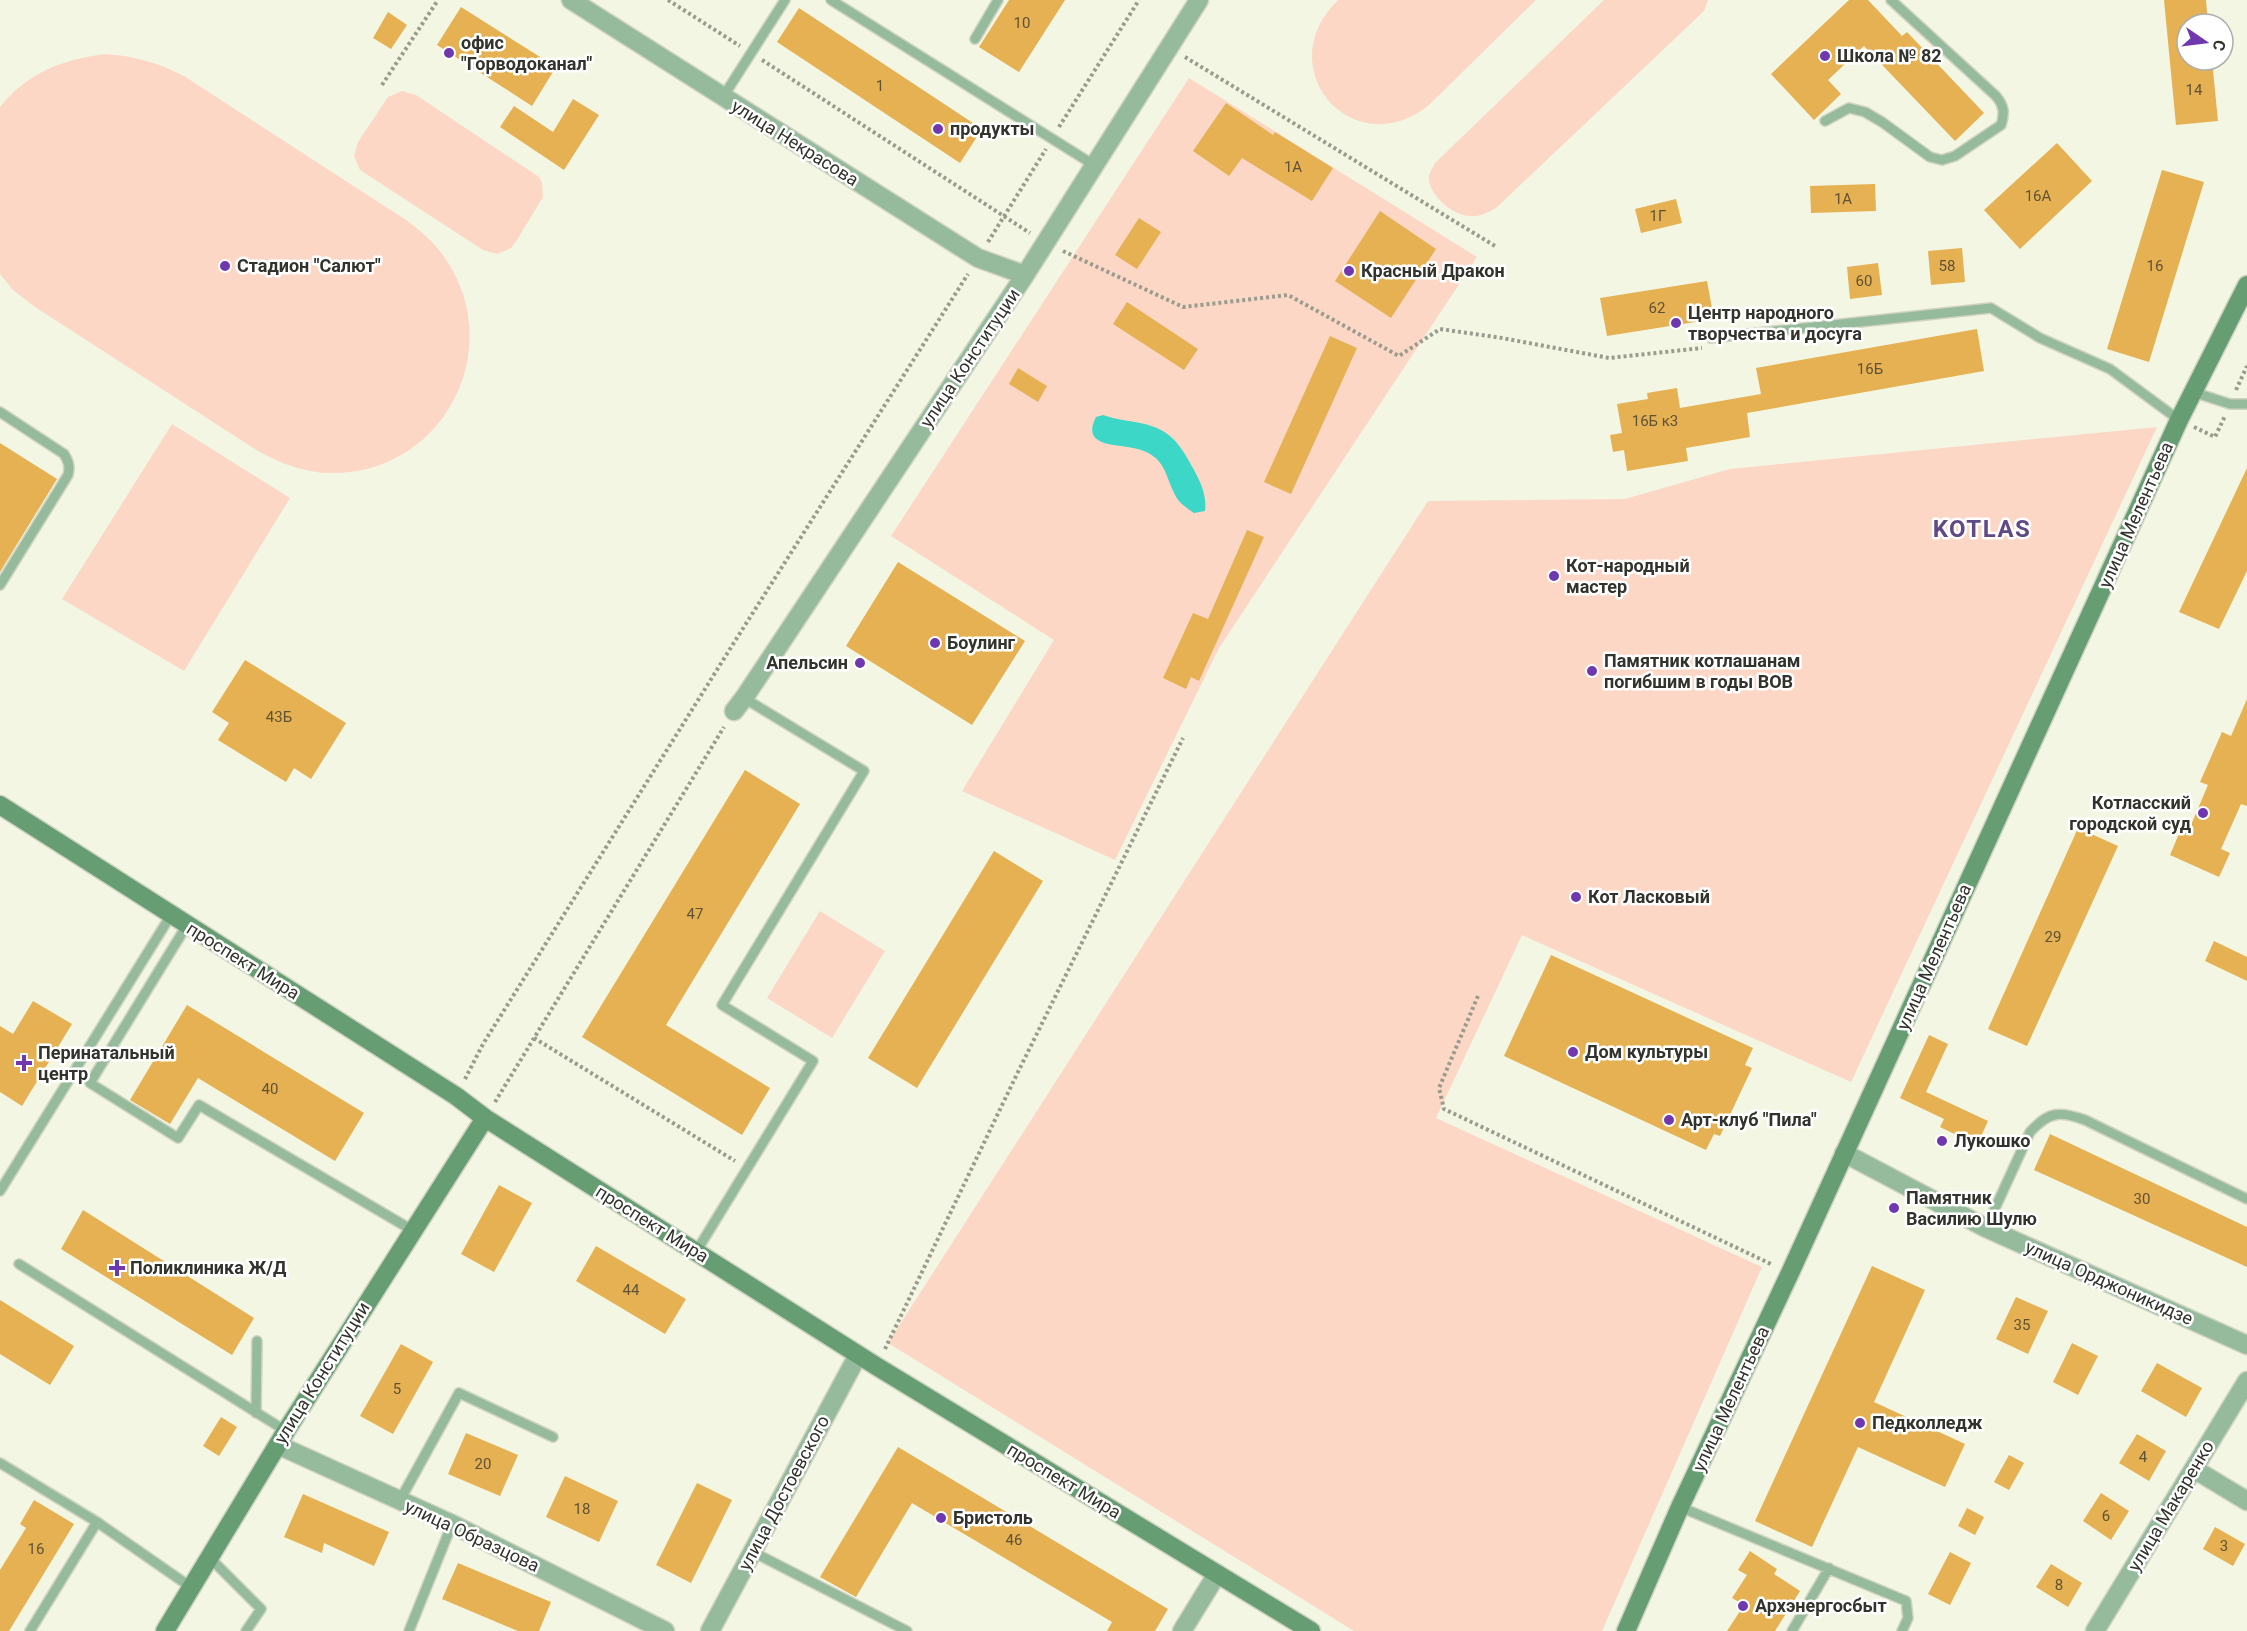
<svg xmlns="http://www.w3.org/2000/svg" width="2247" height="1631" font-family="Roboto,sans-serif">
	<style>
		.green { fill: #fcd7c6 }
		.water { fill: #3dd7c7 }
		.building { fill: #e5b152 }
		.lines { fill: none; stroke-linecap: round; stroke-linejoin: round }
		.lane-casing { stroke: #d0d3c2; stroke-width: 12 }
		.street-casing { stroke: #d0d3c2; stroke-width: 21 }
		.secondary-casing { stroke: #d0d3c2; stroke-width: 21 }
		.path { stroke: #999b8d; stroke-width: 4; stroke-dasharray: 3 3; stroke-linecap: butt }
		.lane { stroke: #96ba9c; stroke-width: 9 }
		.street { stroke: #96ba9c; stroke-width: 18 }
		.secondary { stroke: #669d72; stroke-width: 18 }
		.poi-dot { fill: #6f38af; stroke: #fff; stroke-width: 2 }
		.labels { text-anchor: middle; stroke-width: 5; stroke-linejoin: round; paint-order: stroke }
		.number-label { font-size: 15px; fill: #5f5236 }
		.poi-label { font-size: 18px; font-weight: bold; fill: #32332c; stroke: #fff; text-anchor: start }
		.street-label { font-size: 18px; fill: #32332c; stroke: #fff }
		.district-label { font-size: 24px; font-weight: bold; letter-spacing: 1.5px; fill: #614986; stroke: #fff }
	</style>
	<rect width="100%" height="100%" fill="#f3f6e3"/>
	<!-- green -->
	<path class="green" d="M 1338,0 L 1536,0 L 1429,105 C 1353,166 1268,68 1338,0 Z
		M 1604,0 L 1708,0 L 1704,11 L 1496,208 C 1487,213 1480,217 1470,216 C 1453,216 1427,194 1429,176 C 1430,172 1433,167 1435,163 Z
		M 106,54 C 135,56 158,63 184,76 L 406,220 C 421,231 435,243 445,258 C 507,348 445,471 335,473 C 307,474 282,464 258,451 L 35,307 L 13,290 L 0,274 L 0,107 C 28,72 64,59 106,54 Z
		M 1189,78 L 1477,257 L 1219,648 L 1115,860 L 962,791 L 1054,640 L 891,536 Z
		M 402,91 L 416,95 L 539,177 L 542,183 L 543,197 L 515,243 L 511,248 L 497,254 L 483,250 L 360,170 L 354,156 L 358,142 L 388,97 Z
		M 172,424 L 290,498 L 184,671 L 62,599 Z
		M 2157,427 L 1851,1082 L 1522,935 L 1436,1118 L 1762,1267 L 1602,1631 L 1354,1631 L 888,1343 L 1428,501 L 1625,499 L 1730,469 Z
		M 820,911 L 885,951 L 832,1038 L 767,998 Z"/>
	<!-- water -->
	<path class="water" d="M 1103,415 C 1114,419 1124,420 1135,422 C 1170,428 1178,441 1194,470 C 1201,483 1207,496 1205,511 L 1194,513 C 1190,510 1183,506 1179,501 C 1165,482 1169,459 1141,450 C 1123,443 1079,450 1096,417 Z"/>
	<!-- building -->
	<path class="building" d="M 1009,0 L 1065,0 L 1019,72 L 979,47 Z
		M 1849,0 L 1868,0 L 1902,36 L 1907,32 L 1984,113 L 1955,141 L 1864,46 L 1828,80 L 1841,94 L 1814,120 L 1771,74 Z
		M 2164,0 L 2206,0 L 2208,24 L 2187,24 L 2187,60 L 2212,60 L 2218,121 L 2176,125 Z
		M 461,7 L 556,67 L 532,106 L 437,45 Z
		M 799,8 L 982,129 L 960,163 L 777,42 Z
		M 388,12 L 407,25 L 391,49 L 373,38 Z
		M 573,99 L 599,115 L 564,170 L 500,127 L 514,106 L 553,132 Z
		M 1226,103 L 1273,135 L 1275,132 L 1333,168 L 1312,201 L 1242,158 L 1229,176 L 1193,151 Z
		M 2057,143 L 2092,181 L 2020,249 L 1984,210 Z
		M 2162,170 L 2204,182 L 2149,362 L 2107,349 Z
		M 1875,184 L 1876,211 L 1811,213 L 1810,186 Z
		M 1676,199 L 1682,223 L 1641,233 L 1635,209 Z
		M 1380,211 L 1436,249 L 1391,318 L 1335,281 Z
		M 1139,218 L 1161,232 L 1137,269 L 1115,255 Z
		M 1962,248 L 1965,282 L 1931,285 L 1928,251 Z
		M 1878,263 L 1882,295 L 1850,299 L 1847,267 Z
		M 1707,281 L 1714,319 L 1607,336 L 1600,298 Z
		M 1127,302 L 1198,349 L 1184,370 L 1113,324 Z
		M 1977,329 L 1984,371 L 1747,413 L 1750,437 L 1686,448 L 1688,461 L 1627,471 L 1624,450 L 1613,452 L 1610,435 L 1622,433 L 1617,404 L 1648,399 L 1647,393 L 1677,388 L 1680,408 L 1761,394 L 1756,368 Z
		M 1330,336 L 1357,348 L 1291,494 L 1264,482 Z
		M 1018,368 L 1047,386 L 1038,402 L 1009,384 Z
		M 0,443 L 57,479 L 0,572 Z
		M 2247,468 L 2247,571 L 2219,629 L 2179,612 Z
		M 1247,530 L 1264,537 L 1199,681 L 1191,677 L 1186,689 L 1163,678 L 1193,613 L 1208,619 Z
		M 898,562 L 1025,641 L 972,725 L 846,646 Z
		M 245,660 L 346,723 L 311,779 L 294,768 L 286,782 L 218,740 L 229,723 L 212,712 Z
		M 2247,699 L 2247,806 L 2241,804 L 2221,849 L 2230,853 L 2219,877 L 2170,855 L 2181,829 L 2188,832 L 2208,785 L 2200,782 L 2222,732 L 2231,736 Z
		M 745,770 L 800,804 L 666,1025 L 770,1088 L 742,1135 L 582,1037 Z
		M 2078,828 L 2118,846 L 2027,1046 L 1988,1029 Z
		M 994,851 L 1043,881 L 917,1088 L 868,1058 Z
		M 2214,941 L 2247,957 L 2247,981 L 2205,961 Z
		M 1551,955 L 1753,1048 L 1745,1065 L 1752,1068 L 1720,1136 L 1714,1134 L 1706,1150 L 1504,1056 Z
		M 33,1001 L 72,1024 L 22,1106 L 0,1092 L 0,1026 L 13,1034 Z
		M 187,1005 L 364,1113 L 335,1161 L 198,1078 L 170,1124 L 130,1100 Z
		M 1929,1035 L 1948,1044 L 1926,1092 L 1988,1121 L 1977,1145 L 1940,1127 L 1944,1119 L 1900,1098 Z
		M 2050,1134 L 2247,1227 L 2247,1267 L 2034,1170 Z
		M 499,1185 L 532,1203 L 494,1272 L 461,1254 Z
		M 83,1210 L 254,1318 L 232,1355 L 61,1249 Z
		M 596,1246 L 686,1299 L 665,1334 L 576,1281 Z
		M 1872,1266 L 1925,1290 L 1874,1402 L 1965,1444 L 1945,1487 L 1858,1447 L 1812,1547 L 1755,1521 Z
		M 2016,1297 L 2048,1311 L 2028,1354 L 1996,1339 Z
		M 0,1300 L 74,1346 L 50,1385 L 0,1354 Z
		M 2072,1343 L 2098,1356 L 2078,1395 L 2053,1382 Z
		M 401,1344 L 433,1362 L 393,1434 L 360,1416 Z
		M 2157,1363 L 2202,1388 L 2186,1417 L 2141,1391 Z
		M 221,1417 L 237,1427 L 219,1456 L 203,1446 Z
		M 466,1433 L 518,1455 L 500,1496 L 448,1474 Z
		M 2137,1434 L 2166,1451 L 2149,1481 L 2119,1463 Z
		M 898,1447 L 1168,1609 L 1155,1631 L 1107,1631 L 1112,1622 L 912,1503 L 856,1597 L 820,1577 Z
		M 2009,1455 L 2024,1463 L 2009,1490 L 1994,1482 Z
		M 565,1476 L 618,1501 L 599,1542 L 546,1517 Z
		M 697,1483 L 732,1500 L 691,1583 L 656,1565 Z
		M 2101,1493 L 2129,1511 L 2111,1540 L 2083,1521 Z
		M 303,1494 L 389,1532 L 374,1566 L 324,1543 L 322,1553 L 284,1537 Z
		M 34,1500 L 74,1524 L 9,1631 L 0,1631 L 0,1570 L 26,1528 L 20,1524 Z
		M 1967,1508 L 1984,1517 L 1975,1535 L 1958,1526 Z
		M 2215,1527 L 2245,1544 L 2233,1566 L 2203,1549 Z
		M 1750,1551 L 1777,1569 L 1774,1574 L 1800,1591 L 1775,1631 L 1727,1631 L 1744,1605 L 1732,1598 L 1747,1575 L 1738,1570 Z
		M 1950,1552 L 1971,1563 L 1950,1605 L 1928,1594 Z
		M 458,1563 L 551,1602 L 539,1631 L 518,1631 L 442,1599 Z
		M 2051,1564 L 2082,1583 L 2068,1607 L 2036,1587 Z"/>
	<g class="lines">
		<!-- lane casing -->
		<g class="lane-casing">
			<path id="lane" d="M 831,0 L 1094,165
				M 975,39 L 998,0
				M 723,97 L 785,0
				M 1825,121 L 1849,108 L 1865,112 L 1882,122 L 1930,157 L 1942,160 L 1955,156 L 2001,125 C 2005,113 2004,106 1996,96 L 1891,0
				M 1711,338 L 1991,308 L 2040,338 L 2110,369 L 2179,420
				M 2193,392 L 2230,404 L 2247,404
				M 0,412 L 64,454 C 69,462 70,467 68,475 L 0,585
				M 187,925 L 90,1083 L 178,1138 L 199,1105 L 412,1230
				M 0,1191 L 171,915
				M 1986,1228 L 2030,1132 C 2049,1111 2060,1111 2085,1120 L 2247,1199
				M 696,1252 L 813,1061 L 722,1005 L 864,771 L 744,698
				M 19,1264 L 286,1431
				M 256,1413 L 257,1341
				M 0,1463 L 97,1522 L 192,1588
				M 399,1502 L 459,1393 L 553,1437
				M 1680,1507 L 1906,1601 L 1908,1618 L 1902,1631
				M 751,1551 L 907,1631
				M 209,1557 L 261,1609 L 246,1631
				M 30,1631 L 97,1522
				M 409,1631 L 452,1524
				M 1792,1631 L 1829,1568"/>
		</g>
		<!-- street casing -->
		<g class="street-casing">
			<path id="street" d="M 571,0 L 978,258 L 1025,275
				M 734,711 L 744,698 L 1025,275 L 1199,0
				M 1844,1153 L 1986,1228 L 2247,1345
				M 278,1445 L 452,1524 L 665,1631
				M 2194,1469 L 2247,1501
				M 710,1631 L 858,1355
				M 1182,1631 L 1217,1574
				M 2095,1631 L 2247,1381"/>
		</g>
		<!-- secondary casing -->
		<g class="secondary-casing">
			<path id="secondary" d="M 0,805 L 456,1096 L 485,1118 L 876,1366 L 1311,1631
				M 165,1631 L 286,1431 L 485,1118
				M 1626,1631 L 1680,1507 L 1790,1273 L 2179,420 L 2247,285"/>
		</g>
		<!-- path -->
		<path class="path" d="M 668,0 L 740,46
			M 1185,57 L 1495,246
			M 762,60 L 1030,233
			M 382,85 L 438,0
			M 1059,127 L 1139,0
			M 988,242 L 1046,149
			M 1063,251 L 1183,307 L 1288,295 L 1399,356 L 1440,329 L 1502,338 L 1609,358 L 1702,348
			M 2236,390 L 2247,366
			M 2194,427 L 2215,437 L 2225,416
			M 1478,996 L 1439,1088 L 1444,1109 L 1773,1265
			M 534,1038 L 735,1161
			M 465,1079 L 483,1044 L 735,641 L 968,274
			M 495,1102 L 724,727
			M 885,1349 L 1017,1074 L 1183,738"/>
		<!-- lane -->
		<use href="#lane" class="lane"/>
		<!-- street -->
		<use href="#street" class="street"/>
		<!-- secondary -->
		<use href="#secondary" class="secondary"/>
	</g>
	<!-- markers -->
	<g class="poi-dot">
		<circle cx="449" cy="53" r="6"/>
		<circle cx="1825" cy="56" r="6"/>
		<circle cx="938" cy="129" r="6"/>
		<circle cx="225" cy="266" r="6"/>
		<circle cx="1349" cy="271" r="6"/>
		<circle cx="1676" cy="323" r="6"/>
		<circle cx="1554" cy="576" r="6"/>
		<circle cx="935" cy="643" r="6"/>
		<circle cx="860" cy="663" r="6"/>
		<circle cx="1592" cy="671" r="6"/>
		<circle cx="2203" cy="813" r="6"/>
		<circle cx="1576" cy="897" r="6"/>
		<circle cx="1573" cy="1052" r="6"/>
		<path d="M21 1054h6v6h6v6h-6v6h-6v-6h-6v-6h6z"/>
		<circle cx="1669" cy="1120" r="6"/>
		<circle cx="1942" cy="1141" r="6"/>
		<circle cx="1894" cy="1208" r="6"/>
		<path d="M114 1259h6v6h6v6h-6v6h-6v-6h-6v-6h6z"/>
		<circle cx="1860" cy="1423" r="6"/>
		<circle cx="941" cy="1518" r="6"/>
		<circle cx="1743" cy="1606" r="6"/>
	</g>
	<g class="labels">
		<!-- number labels -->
		<g class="number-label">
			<text x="1022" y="28">10</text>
			<text x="880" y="91">1</text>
			<text x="2194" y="95">14</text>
			<text x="1293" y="172">1А</text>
			<text x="2038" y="201">16А</text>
			<text x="1843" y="204">1А</text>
			<text x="1658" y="221">1Г</text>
			<text x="1947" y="271">58</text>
			<text x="2155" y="271">16</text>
			<text x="1864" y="286">60</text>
			<text x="1657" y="313">62</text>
			<text x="1870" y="374">16Б</text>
			<text x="1655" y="426">16Б к3</text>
			<text x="279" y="722">43Б</text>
			<text x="695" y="919">47</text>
			<text x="2053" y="942">29</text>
			<text x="270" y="1094">40</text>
			<text x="2142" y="1204">30</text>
			<text x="631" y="1295">44</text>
			<text x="2022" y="1330">35</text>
			<text x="397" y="1394">5</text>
			<text x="2143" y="1462">4</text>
			<text x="483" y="1469">20</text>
			<text x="582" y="1514">18</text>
			<text x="2106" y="1521">6</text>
			<text x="1014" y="1545">46</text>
			<text x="2224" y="1551">3</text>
			<text x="36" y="1554">16</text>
			<text x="2059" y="1590">8</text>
		</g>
		<!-- poi labels -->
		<g class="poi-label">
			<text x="461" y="49">офис<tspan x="461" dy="21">"Горводоканал"</tspan></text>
			<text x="1837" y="62">Школа № 82</text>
			<text x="950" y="135">продукты</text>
			<text x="237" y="272">Стадион "Салют"</text>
			<text x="1361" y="277">Красный Дракон</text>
			<text x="1688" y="319">Центр народного<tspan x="1688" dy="21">творчества и досуга</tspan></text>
			<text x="1566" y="572">Кот-народный<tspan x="1566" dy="21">мастер</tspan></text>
			<text x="947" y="649">Боулинг</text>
			<text x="1604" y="667">Памятник котлашанам<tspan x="1604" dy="21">погибшим в годы ВОВ</tspan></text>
			<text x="848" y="669" text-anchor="end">Апельсин</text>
			<text x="2191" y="809" text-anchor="end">Котласский<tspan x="2191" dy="21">городской суд</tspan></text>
			<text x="1588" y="903">Кот Ласковый</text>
			<text x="1585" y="1058">Дом культуры</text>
			<text x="38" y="1059">Перинатальный<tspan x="38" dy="21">центр</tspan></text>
			<text x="1681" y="1126">Арт-клуб "Пила"</text>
			<text x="1954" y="1147">Лукошко</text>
			<text x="1906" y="1204">Памятник<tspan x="1906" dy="21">Василию Шулю</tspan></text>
			<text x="130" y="1274">Поликлиника Ж/Д</text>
			<text x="1872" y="1429">Педколледж</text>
			<text x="953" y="1524">Бристоль</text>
			<text x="1755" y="1612">Архэнергосбыт</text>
		</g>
		<!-- street labels -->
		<g class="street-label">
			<text transform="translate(795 143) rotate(32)" y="6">улица Некрасова</text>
			<text transform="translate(970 358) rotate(-56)" y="6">улица Конституции</text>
			<text transform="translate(2136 515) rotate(-66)" y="6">улица Мелентьева</text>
			<text transform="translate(1934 957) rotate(-66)" y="6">улица Мелентьева</text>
			<text transform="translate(243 961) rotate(32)" y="6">проспект Мира</text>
			<text transform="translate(652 1224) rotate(32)" y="6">проспект Мира</text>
			<text transform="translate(2109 1283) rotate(24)" y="6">улица Орджоникидзе</text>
			<text transform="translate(322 1373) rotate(-58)" y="6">улица Конституции</text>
			<text transform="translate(1731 1399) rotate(-65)" y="6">улица Мелентьева</text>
			<text transform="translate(1064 1481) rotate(31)" y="6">проспект Мира</text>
			<text transform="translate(784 1493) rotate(-62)" y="6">улица Достоевского</text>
			<text transform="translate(2171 1506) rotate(-59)" y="6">улица Макаренко</text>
			<text transform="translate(472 1536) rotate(25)" y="6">улица Образцова</text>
		</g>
		<!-- district labels -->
		<g class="district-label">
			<text x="1982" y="537">KOTLAS</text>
		</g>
	</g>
	<!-- north arrow -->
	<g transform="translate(2205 42) rotate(104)"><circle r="28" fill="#ffffff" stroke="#adadab" stroke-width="1.5"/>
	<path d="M0-4.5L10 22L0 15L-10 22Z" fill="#6f38af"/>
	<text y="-9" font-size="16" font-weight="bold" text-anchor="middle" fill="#32332c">С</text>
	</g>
</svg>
